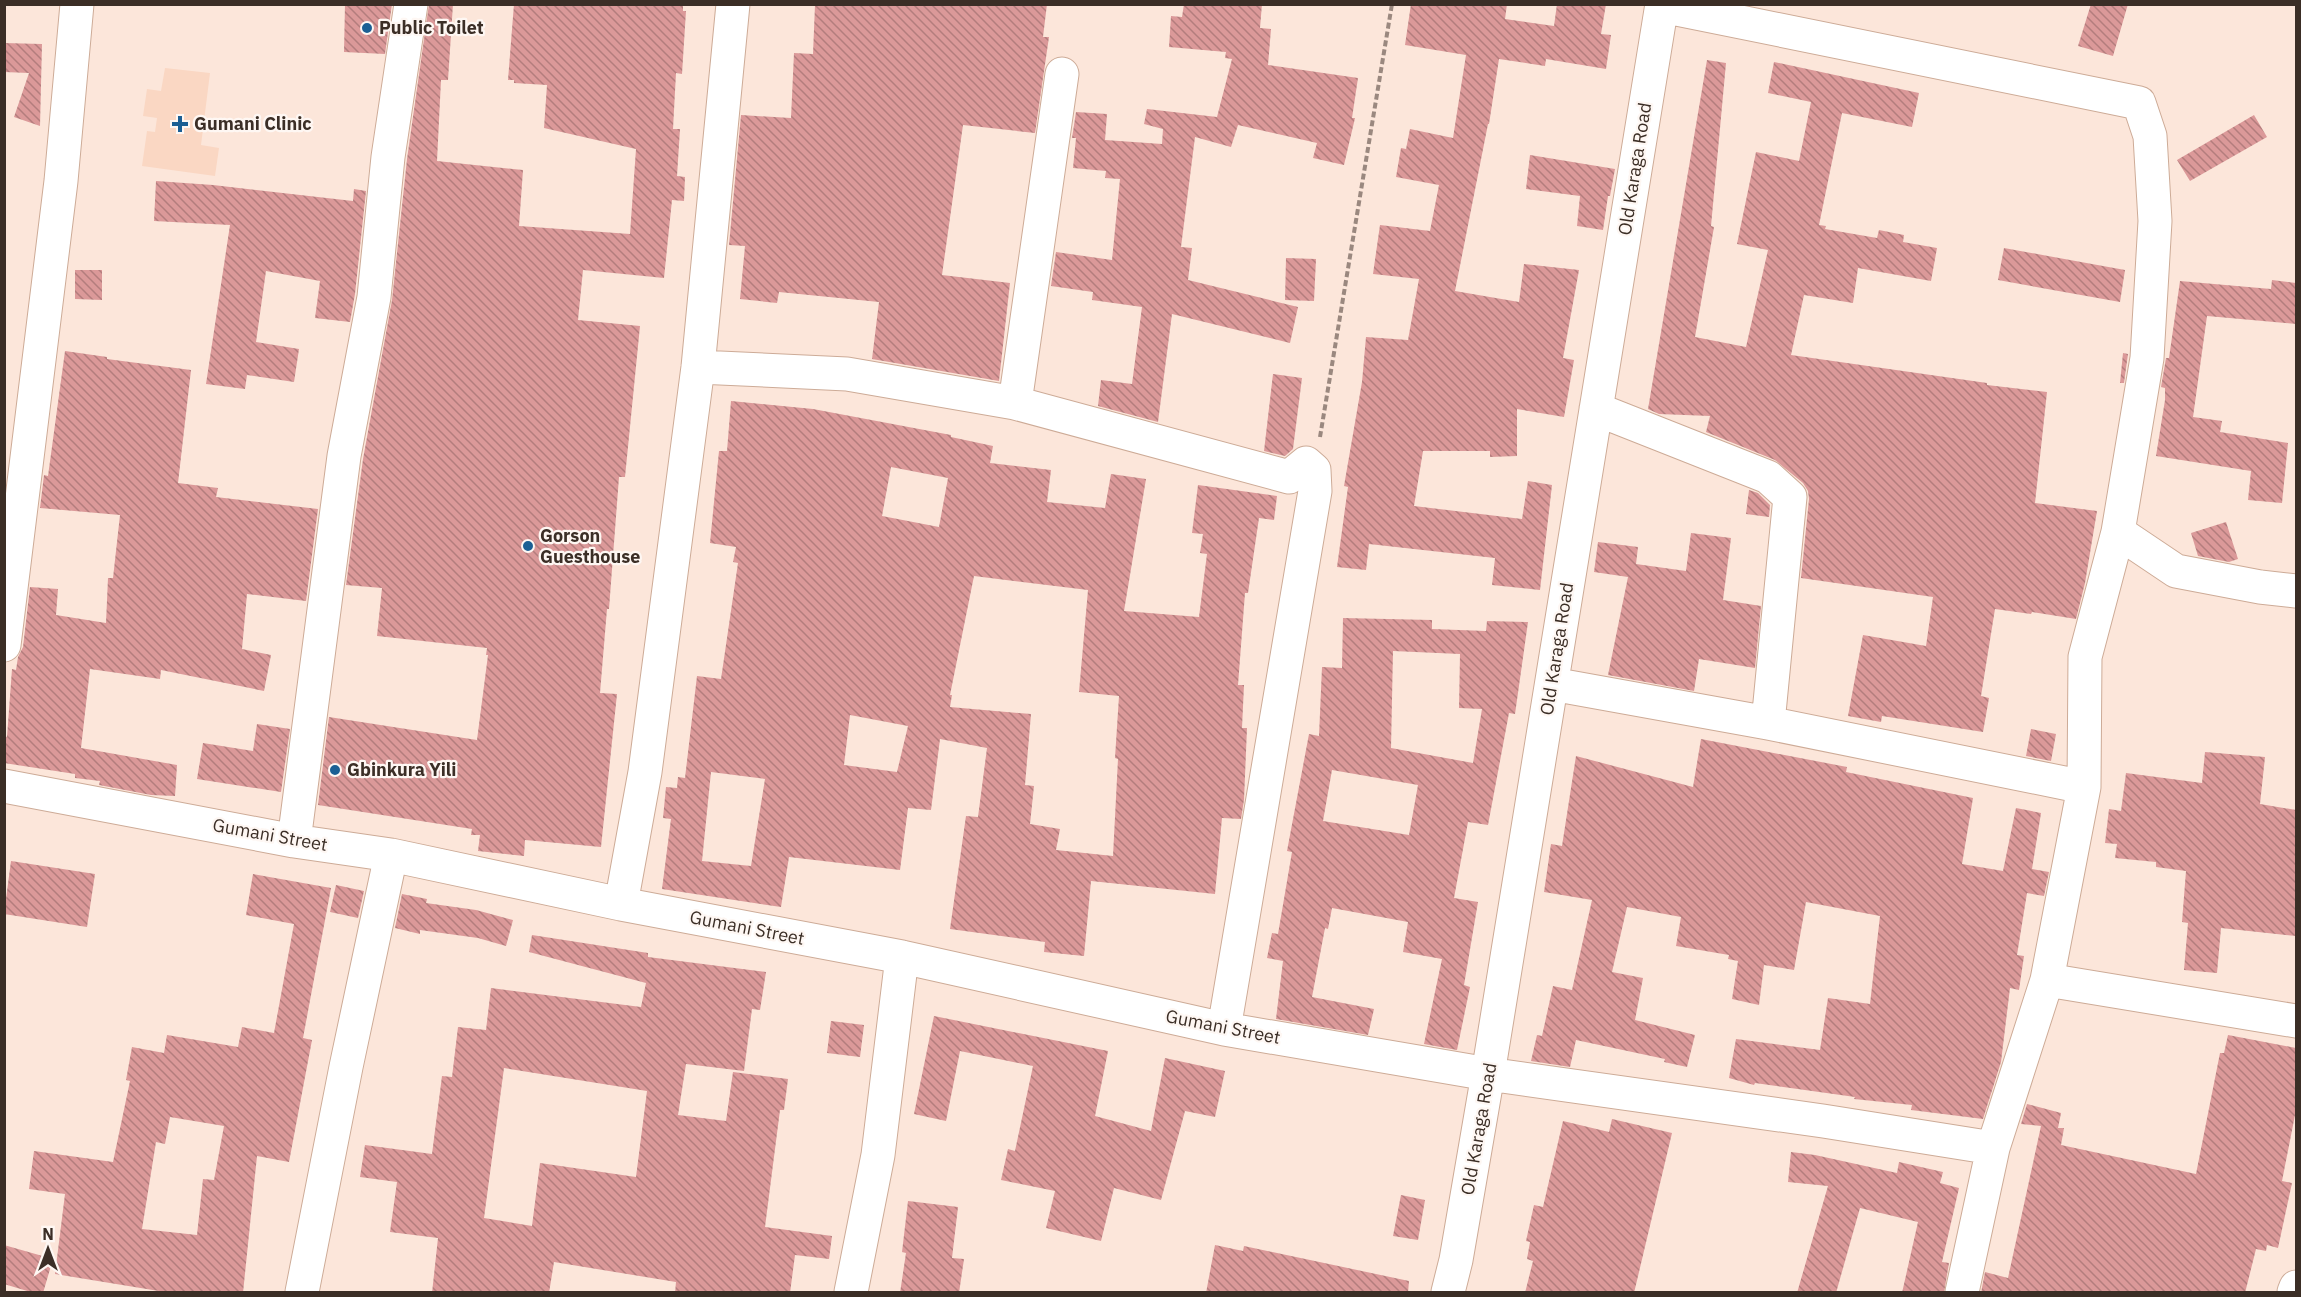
<svg xmlns="http://www.w3.org/2000/svg" width="2301" height="1297" font-family="'IBM Plex Sans',sans-serif">
	<style>
		.built { fill: #fad7c3 }
		.building { fill: url(#building-back-hatch); fill-rule: evenodd }
		.lines { fill: none; stroke-linecap: round; stroke-linejoin: round }
		.minor-casing { stroke: #cdab97; stroke-width: 35 }
		.path { stroke: #9a887f; stroke-width: 4; stroke-dasharray: 6 3; stroke-linecap: butt }
		.minor { stroke: #fff; stroke-width: 33 }
		.poi-dot { fill: #1b5f94; stroke: #fef7f3; stroke-width: 2 }
		.labels { text-anchor: middle; stroke-width: 4.5; stroke-linejoin: round; paint-order: stroke }
		.poi-label { font-size: 18px; font-weight: bold; fill: #3b2e26; stroke: #fef7f3; text-anchor: start }
		.street-label { font-size: 18px; fill: #3b2e26; stroke: #fef7f3 }
	</style>
	<defs>
		<pattern id="building-back-hatch" width="6" height="6" patternUnits="userSpaceOnUse" patternTransform="scale(1.5)"><rect width="6" height="6" fill="#db9999"/><path d="M-1 5l2 2M0 0l6 6M5-1l2 2" fill="none" stroke="#b37d7d"/></pattern>
	</defs>
	<rect width="100%" height="100%" fill="#fce6da"/>
	<!-- built -->
	<path class="built" d="M 165,68 L 210,73 L 201,145 L 219,148 L 215,176 L 142,166 L 147,131 L 155,132 L 157,118 L 143,116 L 147,89 L 161,91 Z"/>
	<!-- building -->
	<path class="building" d="M 345,4 L 392,4 L 385,54 L 344,52 Z
		M 429,4 L 453,4 L 448,80 L 441,80 L 437,161 L 523,170 L 519,226 L 630,234 L 636,149 L 544,128 L 547,85 L 514,83 L 514,80 L 508,80 L 514,4 L 683,4 L 683,11 L 686,11 L 682,74 L 676,73 L 673,129 L 680,129 L 677,176 L 685,177 L 684,201 L 672,200 L 664,278 L 583,270 L 578,320 L 640,326 L 625,477 L 619,477 L 609,609 L 607,609 L 600,693 L 617,694 L 601,847 L 525,840 L 524,856 L 478,851 L 480,835 L 471,835 L 472,829 L 318,805 L 329,717 L 477,740 L 488,655 L 486,655 L 487,648 L 377,636 L 382,588 L 346,585 L 363,459 L 392,300 L 407,159 Z
		M 841,4 L 1047,4 L 1043,37 L 1049,37 L 1035,133 L 963,125 L 942,275 L 1010,283 L 999,381 L 872,359 L 879,302 L 779,292 L 777,303 L 740,299 L 745,246 L 729,245 L 741,115 L 791,118 L 794,53 L 813,54 L 815,5 L 841,6 Z
		M 1184,4 L 1262,4 L 1260,28 L 1271,29 L 1268,65 L 1358,78 L 1352,118 L 1355,118 L 1344,165 L 1313,158 L 1317,143 L 1238,125 L 1231,147 L 1195,137 L 1181,247 L 1192,248 L 1188,280 L 1298,307 L 1290,343 L 1172,314 L 1158,422 L 1098,406 L 1101,380 L 1132,384 L 1142,307 L 1092,300 L 1093,292 L 1051,286 L 1056,252 L 1112,260 L 1120,179 L 1105,178 L 1106,171 L 1073,168 L 1076,138 L 1072,138 L 1076,112 L 1107,114 L 1105,140 L 1162,144 L 1163,129 L 1144,124 L 1147,109 L 1217,117 L 1232,59 L 1225,58 L 1226,52 L 1169,47 L 1171,16 L 1182,17 Z
		M 1411,4 L 1507,4 L 1505,19 L 1554,26 L 1557,4 L 1606,4 L 1601,34 L 1611,35 L 1606,69 L 1546,59 L 1545,66 L 1499,59 L 1489,124 L 1488,124 L 1455,291 L 1519,302 L 1524,264 L 1579,270 L 1563,358 L 1574,360 L 1564,417 L 1517,409 L 1517,456 L 1490,457 L 1490,451 L 1423,451 L 1414,506 L 1522,519 L 1528,481 L 1552,485 L 1540,590 L 1492,585 L 1495,558 L 1369,544 L 1366,570 L 1337,567 L 1348,487 L 1344,486 L 1362,382 L 1366,337 L 1408,340 L 1419,279 L 1373,274 L 1380,225 L 1430,231 L 1439,185 L 1396,177 L 1401,148 L 1406,149 L 1410,129 L 1453,138 L 1466,55 L 1405,45 Z
		M 2091,4 L 2128,4 L 2113,56 L 2078,46 Z
		M 4,43 L 42,44 L 40,126 L 14,117 L 29,73 L 4,72 Z
		M 1707,60 L 1726,63 L 1711,226 L 1714,227 L 1695,337 L 1746,347 L 1768,250 L 1737,244 L 1756,152 L 1799,161 L 1811,102 L 1768,93 L 1774,62 L 1919,93 L 1912,127 L 1842,113 L 1819,225 L 1826,226 L 1825,229 L 1877,238 L 1879,230 L 1904,235 L 1903,242 L 1937,248 L 1931,281 L 1858,268 L 1853,303 L 1804,295 L 1791,355 L 1987,383 L 1987,385 L 2047,392 L 2035,503 L 2097,511 L 2085,583 L 2076,619 L 2032,612 L 2031,614 L 1995,609 L 1981,696 L 1989,698 L 1983,732 L 1882,716 L 1881,722 L 1848,716 L 1863,635 L 1926,646 L 1933,597 L 1801,578 L 1809,499 L 1808,491 L 1803,483 L 1775,460 L 1706,432 L 1710,416 L 1659,414 L 1648,409 Z
		M 2254,115 L 2267,137 L 2190,181 L 2177,160 Z
		M 1530,155 L 1615,169 L 1610,196 L 1608,196 L 1603,230 L 1577,226 L 1580,196 L 1526,189 Z
		M 156,181 L 213,185 L 353,201 L 354,189 L 366,191 L 355,294 L 350,322 L 315,318 L 320,281 L 266,271 L 256,342 L 299,349 L 294,382 L 247,375 L 245,389 L 206,384 L 230,225 L 154,221 Z
		M 2004,248 L 2125,270 L 2120,302 L 1998,280 Z
		M 1286,258 L 1316,259 L 1314,301 L 1285,300 Z
		M 75,270 L 102,270 L 102,300 L 75,299 Z
		M 2272,280 L 2296,283 L 2296,324 L 2207,316 L 2193,417 L 2222,421 L 2220,432 L 2288,443 L 2282,503 L 2248,500 L 2251,471 L 2156,456 L 2165,400 L 2165,388 L 2161,387 L 2166,358 L 2169,358 L 2180,281 L 2271,289 Z
		M 65,351 L 107,357 L 107,359 L 191,370 L 178,483 L 218,488 L 216,497 L 318,509 L 306,601 L 247,594 L 242,649 L 271,655 L 264,691 L 161,670 L 160,679 L 90,669 L 81,748 L 177,765 L 175,796 L 151,795 L 99,785 L 100,781 L 75,778 L 75,774 L 4,763 L 4,736 L 7,737 L 12,669 L 16,670 L 18,657 L 23,647 L 30,587 L 58,589 L 56,615 L 106,623 L 108,578 L 113,578 L 120,515 L 40,508 L 44,475 L 48,476 Z
		M 2123,353 L 2128,354 L 2124,383 L 2120,383 Z
		M 1273,374 L 1302,378 L 1293,449 L 1285,456 L 1264,451 Z
		M 731,401 L 813,409 L 951,435 L 951,437 L 993,446 L 990,463 L 1051,470 L 1047,502 L 1105,508 L 1111,474 L 1146,479 L 1124,611 L 1199,617 L 1207,554 L 1200,553 L 1203,534 L 1192,533 L 1198,485 L 1277,496 L 1274,520 L 1259,518 L 1248,593 L 1245,593 L 1238,685 L 1244,685 L 1242,728 L 1247,728 L 1244,800 L 1241,819 L 1222,818 L 1215,894 L 1091,881 L 1084,956 L 1044,952 L 1045,942 L 950,929 L 966,816 L 978,817 L 987,748 L 940,739 L 931,810 L 908,808 L 900,870 L 789,857 L 781,907 L 662,889 L 671,819 L 663,818 L 666,787 L 677,788 L 678,777 L 685,778 L 697,676 L 721,679 L 738,563 L 733,562 L 736,547 L 710,543 L 719,451 L 727,451 ZM 891,467 L 948,478 L 939,527 L 882,516 ZM 974,576 L 1088,590 L 1079,692 L 1119,696 L 1115,758 L 1118,759 L 1113,856 L 1056,850 L 1060,829 L 1030,824 L 1034,786 L 1025,785 L 1031,714 L 950,707 L 952,695 L 950,695 ZM 850,715 L 908,726 L 897,772 L 844,765 ZM 711,772 L 765,779 L 751,866 L 702,861 Z
		M 1749,490 L 1758,493 L 1770,505 L 1769,517 L 1746,514 Z
		M 2226,522 L 2238,559 L 2229,562 L 2198,556 L 2191,533 Z
		M 1691,533 L 1731,538 L 1723,600 L 1761,606 L 1755,668 L 1699,659 L 1694,691 L 1608,675 L 1628,577 L 1594,572 L 1598,542 L 1638,547 L 1636,564 L 1686,571 Z
		M 1343,618 L 1432,620 L 1432,629 L 1486,631 L 1487,621 L 1528,622 L 1515,714 L 1509,713 L 1488,825 L 1468,822 L 1454,898 L 1478,902 L 1464,985 L 1470,987 L 1457,1050 L 1424,1044 L 1442,959 L 1403,952 L 1408,922 L 1332,908 L 1328,929 L 1325,928 L 1312,997 L 1374,1009 L 1368,1035 L 1276,1019 L 1283,961 L 1267,958 L 1272,933 L 1278,934 L 1292,852 L 1287,851 L 1309,734 L 1319,736 L 1322,667 L 1342,668 ZM 1393,651 L 1460,654 L 1459,708 L 1482,709 L 1473,763 L 1391,748 ZM 1332,770 L 1418,785 L 1409,835 L 1323,821 Z
		M 257,724 L 290,729 L 281,792 L 197,779 L 203,743 L 253,751 Z
		M 2031,729 L 2056,734 L 2051,761 L 2026,756 Z
		M 1701,739 L 1847,767 L 1846,772 L 1973,798 L 1962,864 L 2003,871 L 2016,808 L 2041,813 L 2032,869 L 2049,872 L 2044,896 L 2027,893 L 2017,955 L 2024,956 L 2019,990 L 2010,988 L 2001,1062 L 1983,1119 L 1911,1110 L 1912,1105 L 1854,1099 L 1855,1097 L 1755,1083 L 1754,1085 L 1729,1078 L 1736,1039 L 1820,1050 L 1828,998 L 1870,1004 L 1880,916 L 1806,902 L 1794,970 L 1764,965 L 1759,1005 L 1732,999 L 1738,961 L 1728,959 L 1729,955 L 1676,946 L 1681,917 L 1627,907 L 1612,972 L 1643,978 L 1635,1020 L 1695,1035 L 1687,1067 L 1664,1062 L 1665,1059 L 1576,1040 L 1570,1067 L 1531,1061 L 1537,1035 L 1542,1036 L 1553,986 L 1572,990 L 1592,900 L 1544,892 L 1551,844 L 1562,846 L 1576,756 L 1693,787 Z
		M 2205,752 L 2265,757 L 2260,804 L 2296,810 L 2296,936 L 2221,928 L 2217,973 L 2184,970 L 2188,923 L 2182,922 L 2186,871 L 2156,867 L 2156,862 L 2115,858 L 2117,844 L 2105,843 L 2109,809 L 2121,811 L 2126,773 L 2202,783 Z
		M 11,861 L 95,874 L 87,927 L 4,914 Z
		M 253,874 L 331,888 L 303,1038 L 312,1040 L 289,1162 L 257,1156 L 243,1293 L 171,1293 L 55,1274 L 65,1194 L 29,1189 L 34,1151 L 113,1162 L 130,1081 L 126,1080 L 132,1047 L 164,1053 L 167,1035 L 238,1047 L 242,1027 L 274,1033 L 294,924 L 246,915 ZM 170,1117 L 224,1126 L 214,1180 L 203,1179 L 197,1235 L 142,1229 L 156,1142 L 165,1144 Z
		M 336,885 L 364,891 L 358,918 L 330,912 Z
		M 402,894 L 427,899 L 426,903 L 476,910 L 513,920 L 506,946 L 478,938 L 420,930 L 420,934 L 395,928 Z
		M 532,935 L 648,953 L 648,957 L 766,972 L 760,1010 L 752,1009 L 744,1071 L 686,1064 L 678,1115 L 726,1121 L 733,1072 L 788,1079 L 784,1110 L 780,1110 L 765,1227 L 832,1236 L 829,1259 L 795,1255 L 790,1293 L 675,1293 L 676,1282 L 554,1262 L 549,1293 L 432,1293 L 438,1238 L 390,1232 L 397,1182 L 360,1177 L 365,1145 L 432,1154 L 442,1076 L 452,1077 L 458,1027 L 486,1030 L 491,988 L 641,1007 L 646,983 L 529,952 ZM 504,1068 L 647,1091 L 636,1177 L 540,1163 L 532,1226 L 484,1218 Z
		M 934,1016 L 1108,1051 L 1095,1116 L 1151,1131 L 1165,1058 L 1225,1071 L 1215,1117 L 1185,1111 L 1161,1200 L 1114,1188 L 1101,1241 L 1046,1228 L 1055,1191 L 1001,1180 L 1008,1149 L 1015,1151 L 1033,1066 L 960,1051 L 946,1121 L 914,1114 Z
		M 831,1021 L 864,1025 L 860,1057 L 827,1053 Z
		M 2228,1035 L 2296,1048 L 2296,1110 L 2282,1181 L 2292,1183 L 2278,1248 L 2267,1245 L 2266,1251 L 2256,1249 L 2245,1293 L 1981,1293 L 1985,1272 L 2008,1278 L 2041,1126 L 2021,1124 L 2027,1104 L 2061,1113 L 2058,1128 L 2064,1128 L 2061,1145 L 2196,1174 L 2220,1053 L 2224,1053 Z
		M 1612,1119 L 1672,1133 L 1634,1293 L 1525,1293 L 1533,1261 L 1527,1259 L 1530,1242 L 1526,1241 L 1534,1205 L 1543,1207 L 1563,1121 L 1609,1132 Z
		M 1791,1152 L 1815,1155 L 1897,1173 L 1899,1162 L 1943,1172 L 1940,1183 L 1959,1188 L 1942,1262 L 1949,1263 L 1944,1293 L 1902,1293 L 1918,1222 L 1860,1208 L 1836,1293 L 1797,1293 L 1828,1186 L 1788,1182 Z
		M 1401,1195 L 1425,1200 L 1418,1240 L 1393,1236 Z
		M 908,1201 L 958,1207 L 952,1258 L 964,1259 L 959,1293 L 900,1293 L 906,1253 L 902,1252 Z
		M 4,1245 L 53,1259 L 43,1293 L 34,1293 L 4,1284 Z
		M 1215,1245 L 1243,1251 L 1244,1246 L 1409,1281 L 1408,1293 L 1206,1293 Z"/>
	<g class="lines">
		<!-- minor casing -->
		<g class="minor-casing">
			<path id="minor" d="M 1662,6 L 2139,103 L 2150,136 L 2155,221 L 2147,358 L 2118,532 L 2085,657 L 2084,787 L 2047,980 L 1993,1148
				M 698,367 L 847,374 L 1015,403 L 1289,477 L 1306,463 L 1314,470 L 1315,491 L 1224,1029
				M 1015,403 L 1062,74
				M 1596,409 L 1768,477 L 1790,497 L 1768,723
				M 2118,532 L 2176,571 L 2260,587 L 2296,591
				M 4,645 L 61,181 L 77,4
				M 1552,684 L 1768,723 L 2084,787
				M 4,786 L 294,841 L 391,855 L 621,904 L 902,957 L 1224,1029 L 1488,1074 L 1823,1121 L 1993,1148 L 1962,1292
				M 294,841 L 344,456 L 374,297 L 388,157 L 411,4
				M 621,904 L 645,772 L 698,367 L 733,4
				M 2047,980 L 2296,1021
				M 302,1292 L 346,1067 L 391,855
				M 851,1292 L 878,1155 L 902,957
				M 1448,1292 L 1456,1260 L 1488,1074 L 1662,4
				M 2294,1292 L 2296,1287"/>
		</g>
		<!-- path -->
		<path class="path" d="M 1320,437 L 1392,4"/>
		<!-- minor -->
		<use href="#minor" class="minor"/>
	</g>
	<!-- markers -->
	<g class="poi-dot">
		<circle cx="367" cy="28" r="6"/>
		<path d="M177 115h6v6h6v6h-6v6h-6v-6h-6v-6h6z"/>
		<circle cx="528" cy="546" r="6"/>
		<circle cx="335" cy="770" r="6"/>
	</g>
	<g class="labels">
		<!-- poi labels -->
		<g class="poi-label">
			<text x="379" y="34">Public Toilet</text>
			<text x="194" y="130">Gumani Clinic</text>
			<text x="540" y="542">Gorson<tspan x="540" dy="21">Guesthouse</tspan></text>
			<text x="347" y="776">Gbinkura Yili</text>
		</g>
		<!-- street labels -->
		<g class="street-label">
			<text transform="translate(1635 169) rotate(-81)" y="6">Old Karaga Road</text>
			<text transform="translate(1557 649) rotate(-81)" y="6">Old Karaga Road</text>
			<text transform="translate(270 835) rotate(10)" y="6">Gumani Street</text>
			<text transform="translate(747 928) rotate(11)" y="6">Gumani Street</text>
			<text transform="translate(1223 1027) rotate(11)" y="6">Gumani Street</text>
			<text transform="translate(1479 1129) rotate(-80)" y="6">Old Karaga Road</text>
		</g>
	</g>
	<!-- border -->
	<rect width="2301" height="1297" fill="none" stroke="#3b2e26" stroke-width="12"/>
	<!-- north arrow -->
	<g transform="translate(48 1249)" stroke="#fef7f3" stroke-width="4.5" paint-order="stroke">
	<path d="M0-4.5L10 22L0 15L-10 22Z" fill="#3b2e26"/>
	<text y="-9" font-size="16" font-weight="bold" text-anchor="middle" fill="#3b2e26">N</text>
	</g>
</svg>
